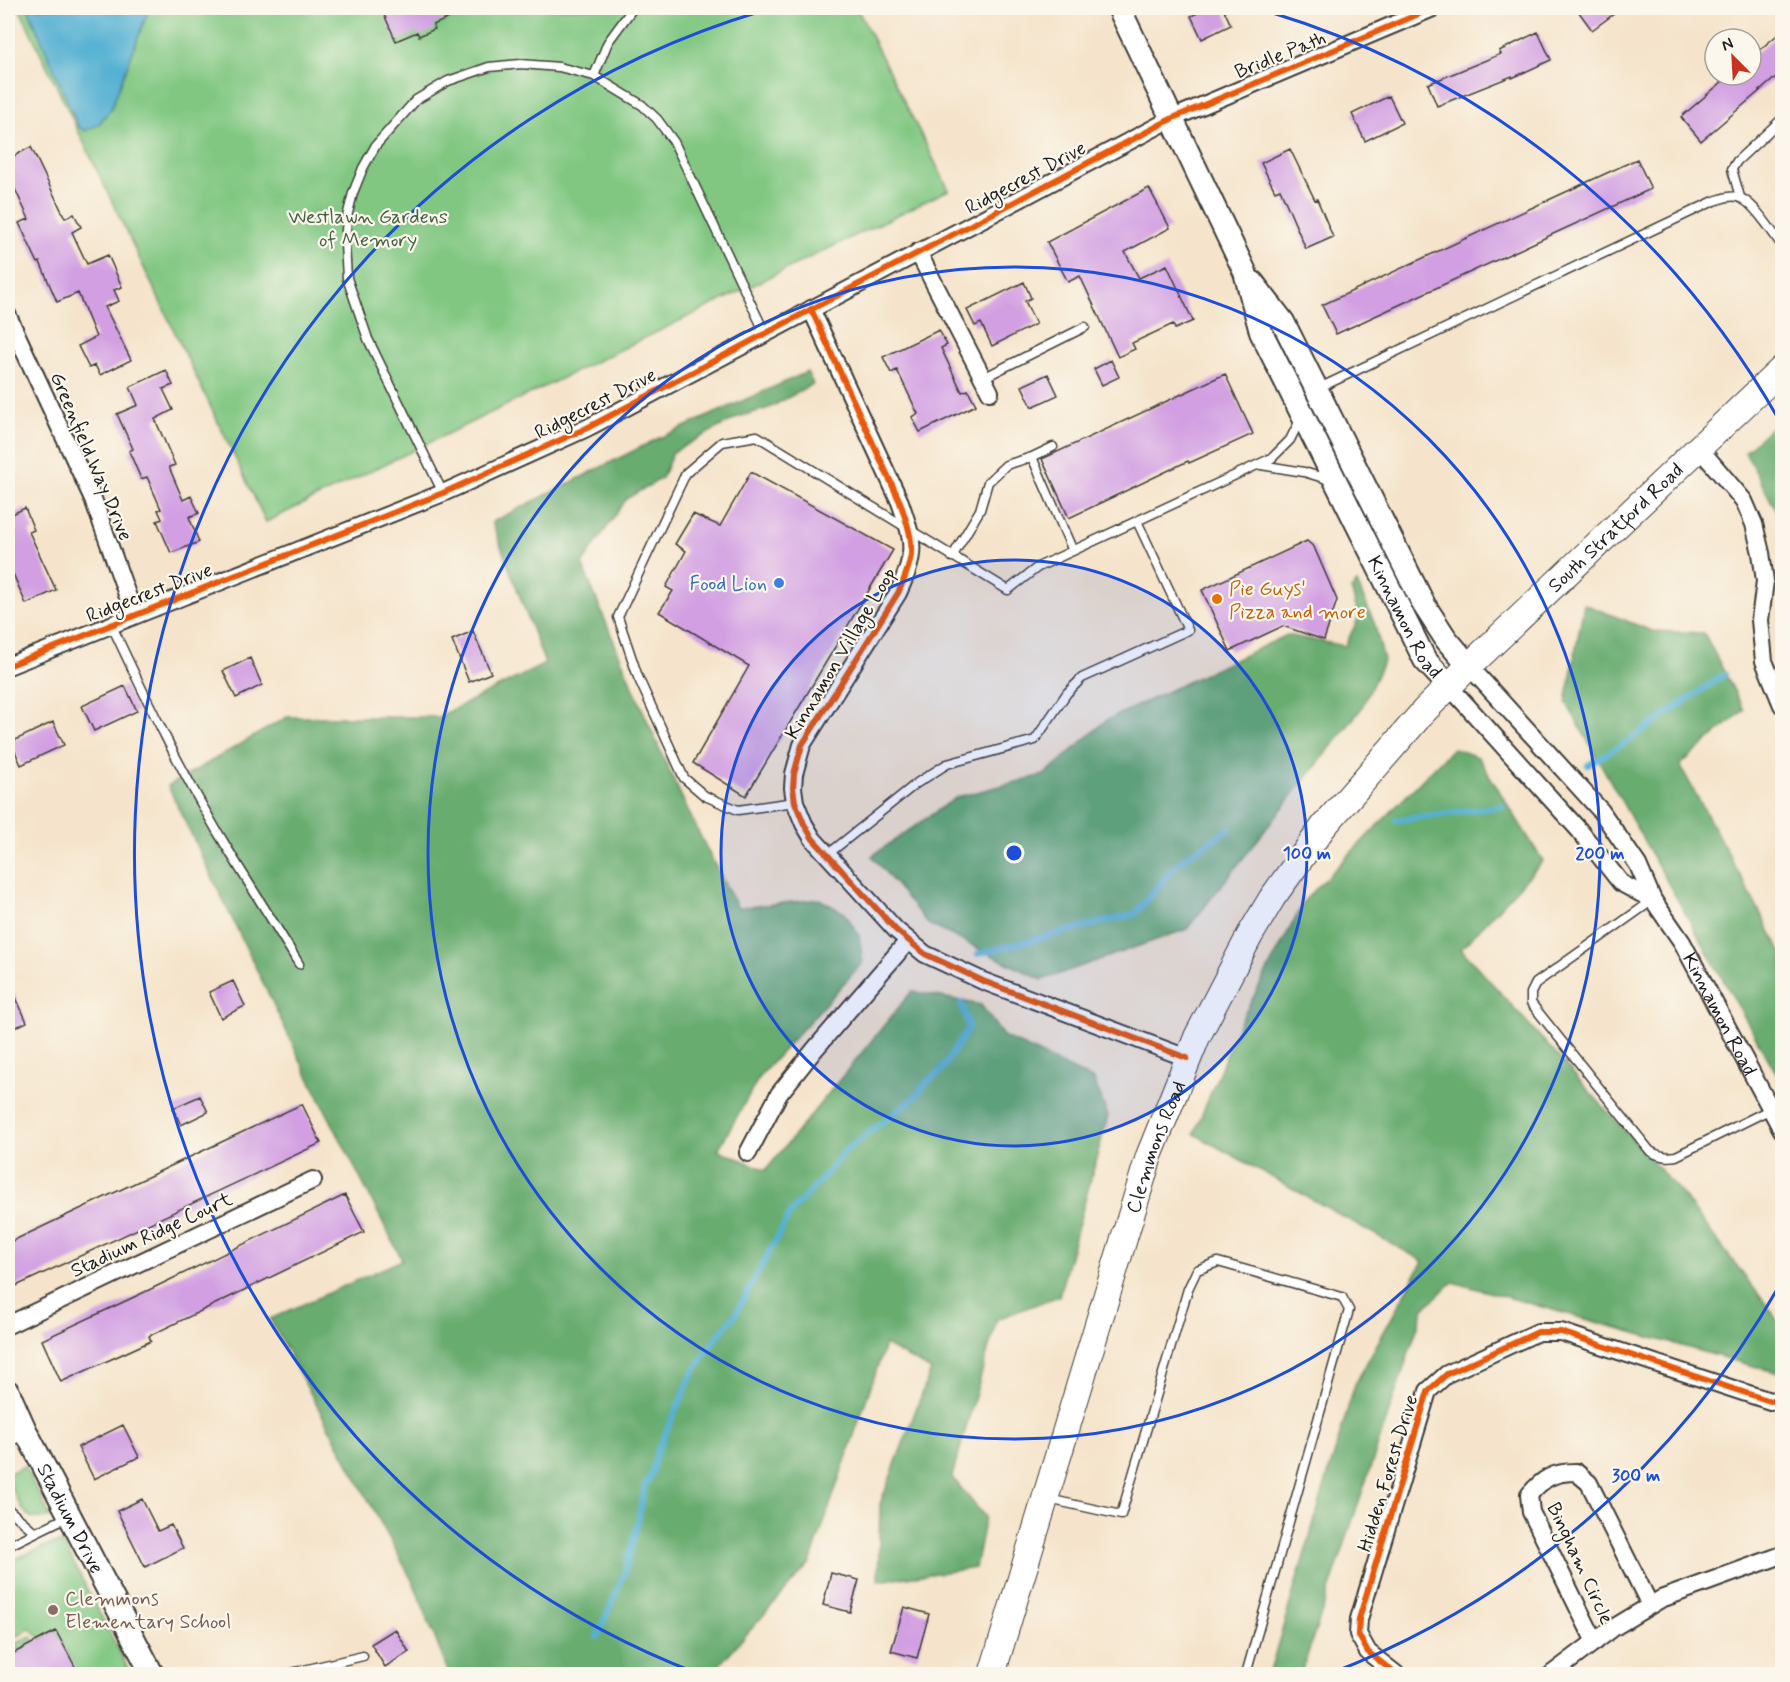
<svg xmlns="http://www.w3.org/2000/svg" width="1790" height="1682" font-family="Mynerve,sans-serif">
	<style>
		.green { fill: #81c782; stroke: #4e724f; stroke-width: 1.5 }
		.forest { fill: #68ac70; stroke: #426446; stroke-width: 1.5 }
		.water { fill: #55b1d3; stroke: #386678; stroke-width: 1.5 }
		.lines { fill: none; stroke-linecap: round; stroke-linejoin: round }
		.stream { stroke: #55b1d3; stroke-width: 6 }
		.building { fill: #d19fe2 }
		.lane-casing { stroke: #3d3a36; stroke-width: 11 }
		.street-casing { stroke: #3d3a36; stroke-width: 20 }
		.secondary-casing { stroke: #3d3a36; stroke-width: 26 }
		.primary-casing { stroke: #3d3a36; stroke-width: 28 }
		.lane { stroke: #fff; stroke-width: 8 }
		.street { stroke: #fff; stroke-width: 16 }
		.secondary { stroke: #fff; stroke-width: 22 }
		.primary { stroke: #fff; stroke-width: 26 }
		.cycleway-casing { stroke: #fbf7ec; stroke-width: 10 }
		.cycleway { stroke: #e8590c; stroke-width: 6 }
		.ring { fill: none; stroke: #1d4ed8; stroke-width: 3 }
		.shop-dot { fill: #3f7fe0; stroke: #fbf7ec; stroke-width: 2 }
		.food-dot { fill: #e8710a; stroke: #fbf7ec; stroke-width: 2 }
		.education-dot { fill: #8d6e63; stroke: #fbf7ec; stroke-width: 2 }
		.labels { text-anchor: middle; stroke-width: 4.5; stroke-linejoin: round; paint-order: stroke }
		.street-label { font-size: 20px; fill: #1c1c1c; stroke: #fbf7ec }
		.park-label { font-size: 20px; fill: #446045; stroke: #fbf7ec }
		.shop-label { font-size: 20px; fill: #366cbe; stroke: #fbf7ec; text-anchor: end }
		.food-label { font-size: 20px; fill: #c56008; stroke: #fbf7ec; text-anchor: start }
		.education-label { font-size: 20px; fill: #785e54; stroke: #fbf7ec; text-anchor: start }
		.centre { fill: #1d4ed8; stroke: #fbf7ec; stroke-width: 3 }
		.ring-label { font-size: 18px; text-anchor: middle; font-weight: bold; fill: #1d4ed8; stroke: #fbf7ec; stroke-width: 4.5; stroke-linejoin: round; paint-order: stroke }
	</style>
	<rect width="100%" height="100%" fill="#fbf7ec"/>
	<filter id="ink" filterUnits="userSpaceOnUse"><feTurbulence type="fractalNoise" baseFrequency=".0167" numOctaves="2"/><feDisplacementMap in="SourceGraphic" scale="12" xChannelSelector="R" yChannelSelector="G"/><feConvolveMatrix kernelMatrix="1 2 1 2 8 2 1 2 1" color-interpolation-filters="sRGB"/></filter>
	<filter id="wash" filterUnits="userSpaceOnUse"><feTurbulence type="fractalNoise" baseFrequency=".008" numOctaves="4" result="noise"/><feDisplacementMap in="SourceGraphic" scale="24" xChannelSelector="R" yChannelSelector="G"/><feGaussianBlur stdDeviation="1.35" result="paint"/><feColorMatrix in="noise" values="0 0 0 0 0 0 0 0 0 0 0 0 0 0 0 0 0 1.4 0 .05"/><feComposite in="paint" operator="in"/></filter>
	<g filter="url(#wash)">
		<rect width="100%" height="100%" fill="#f5e4cb"/>
		<!-- green -->
		<path class="green" d="M 19,8 L 857,8 L 949,190 L 266,522 Z
			M 24,1466 L 51,1517 C 45,1518 38,1520 31,1517 C 23,1514 7,1482 8,1474 Z
			M 60,1543 L 65,1546 L 130,1672 L 125,1674 L 80,1674 L 78,1671 L 71,1674 L 34,1674 L 22,1648 L 8,1656 L 8,1646 L 32,1637 L 45,1665 L 51,1667 L 70,1657 L 56,1631 L 41,1639 L 30,1628 L 20,1635 L 8,1638 L 8,1562 L 48,1545 Z"/>
		<!-- forest -->
		<path class="forest" d="M 807,372 L 813,384 L 769,408 L 738,417 L 673,452 L 662,478 L 626,499 L 582,564 C 630,681 677,798 738,908 L 819,899 L 845,913 L 859,935 L 863,962 L 760,1076 L 718,1150 L 766,1170 L 912,991 L 981,1005 L 1003,1036 L 1094,1080 L 1108,1116 L 1059,1296 L 997,1319 L 952,1477 L 985,1517 L 975,1568 L 878,1581 L 880,1504 L 931,1370 L 885,1345 L 810,1563 L 711,1674 L 449,1674 L 414,1584 L 270,1319 L 402,1260 L 307,1074 L 168,786 L 287,717 L 438,717 L 545,664 L 492,522 L 655,440 Z
			M 1782,418 L 1782,550 L 1777,512 L 1745,452 Z
			M 1357,583 L 1374,622 L 1384,660 L 1361,709 L 1187,929 L 1042,980 L 928,924 L 872,856 L 957,797 L 1044,775 L 1107,720 L 1287,635 L 1345,646 L 1359,617 L 1351,589 Z
			M 1584,604 L 1652,631 L 1704,633 L 1744,710 L 1680,765 L 1782,953 L 1782,1083 L 1632,820 L 1566,702 Z
			M 1453,748 L 1478,757 L 1543,861 L 1461,949 L 1681,1193 L 1782,1325 L 1782,1374 L 1453,1282 L 1424,1308 L 1301,1674 L 1269,1674 L 1355,1384 L 1423,1261 L 1194,1134 L 1238,1026 L 1305,900 Z"/>
		<!-- water -->
		<path class="water" d="M 28,8 L 148,8 L 147,14 L 111,109 L 98,125 L 85,131 L 78,126 Z"/>
		<g class="lines">
			<!-- stream -->
			<path class="stream" d="M 1588,765 L 1623,744 L 1725,674
				M 1396,820 L 1503,806
				M 978,954 L 1135,914 L 1171,871 L 1187,856 L 1230,829
				M 597,1637 L 624,1574 L 638,1522 L 644,1488 L 652,1473 L 656,1454 L 692,1375 L 710,1346 L 735,1315 L 791,1212 L 828,1172 L 843,1152 L 913,1099 L 928,1081 L 940,1072 L 969,1027 L 961,1003"/>
		</g>
		<g id="blocks">
			<!-- building -->
			<path class="building" d="M 381,8 L 472,8 L 433,25 L 435,29 L 419,36 L 417,32 L 396,41 Z
				M 1208,8 L 1223,8 L 1231,25 L 1202,39 L 1191,16 Z
				M 1576,8 L 1622,8 L 1592,30 Z
				M 1782,31 L 1782,72 L 1701,141 L 1681,117 L 1730,75 L 1751,75 L 1751,57 Z
				M 1538,32 L 1551,60 L 1512,78 L 1512,76 L 1437,106 L 1428,84 L 1501,54 L 1499,51 Z
				M 1389,96 L 1402,123 L 1365,141 L 1352,114 Z
				M 31,147 L 65,218 L 74,214 L 81,227 L 72,232 L 87,264 L 108,255 L 122,287 L 114,290 L 119,301 L 105,307 L 131,360 L 100,375 L 95,365 L 89,368 L 78,346 L 96,337 L 78,293 L 57,302 L 40,262 L 38,263 L 19,223 L 29,219 L 8,174 L 8,159 Z
				M 1290,149 L 1315,200 L 1317,199 L 1333,237 L 1306,249 L 1280,189 L 1275,191 L 1261,163 Z
				M 1637,159 L 1651,189 L 1336,334 L 1322,305 Z
				M 1149,188 L 1170,228 L 1125,252 L 1139,278 L 1167,265 L 1193,321 L 1175,329 L 1173,324 L 1132,343 L 1135,349 L 1118,357 L 1080,276 L 1068,282 L 1047,242 Z
				M 1024,282 L 1031,298 L 1025,301 L 1036,324 L 992,346 L 981,323 L 975,326 L 967,310 Z
				M 939,330 L 947,345 L 941,348 L 962,392 L 968,390 L 976,405 L 920,432 L 912,417 L 918,414 L 897,370 L 891,373 L 883,357 Z
				M 1111,360 L 1119,377 L 1102,385 L 1094,369 Z
				M 166,370 L 173,385 L 163,389 L 173,410 L 155,419 L 175,465 L 169,467 L 183,500 L 191,496 L 199,513 L 189,517 L 199,542 L 171,553 L 157,521 L 162,519 L 158,510 L 161,509 L 147,477 L 141,479 L 129,451 L 133,449 L 117,414 L 138,405 L 130,387 Z
				M 1048,374 L 1058,395 L 1032,407 L 1022,386 Z
				M 1225,374 L 1253,434 L 1189,463 L 1188,461 L 1069,518 L 1042,459 Z
				M 751,472 L 893,550 L 746,796 L 693,763 L 749,666 L 659,612 L 673,591 L 666,587 L 686,551 L 675,544 L 693,514 L 720,526 Z
				M 25,508 L 34,530 L 29,532 L 56,590 L 26,604 L 8,562 L 8,516 Z
				M 1307,541 L 1314,547 L 1337,600 L 1324,640 L 1283,626 L 1230,651 L 1202,590 Z
				M 473,631 L 491,673 L 469,682 L 452,640 Z
				M 250,658 L 262,685 L 236,698 L 223,671 Z
				M 125,686 L 137,711 L 94,731 L 82,706 Z
				M 53,722 L 64,745 L 21,765 L 11,742 Z
				M 8,980 L 27,1022 L 8,1031 Z
				M 233,981 L 245,1006 L 221,1018 L 209,992 Z
				M 200,1096 L 208,1112 L 181,1125 L 173,1108 Z
				M 302,1104 L 321,1143 L 14,1287 L 8,1274 L 8,1243 Z
				M 345,1195 L 364,1232 L 149,1336 L 151,1341 L 61,1382 L 42,1340 L 149,1290 Z
				M 123,1425 L 139,1457 L 94,1479 L 78,1447 Z
				M 142,1499 L 158,1531 L 171,1525 L 183,1548 L 145,1567 L 117,1511 Z
				M 831,1573 L 859,1580 L 850,1612 L 823,1605 Z
				M 904,1607 L 929,1614 L 917,1658 L 891,1651 Z
				M 395,1629 L 409,1652 L 385,1667 L 371,1644 Z
				M 56,1631 L 79,1674 L 11,1674 L 8,1667 L 8,1656 Z"/>
		</g>
	</g>
	<g filter="url(#ink)">
		<use href="#blocks" fill-opacity="0" stroke="#3d3a36" stroke-width="1.5"/>
		<g class="lines">
			<!-- lane casing -->
			<g class="lane-casing">
				<path id="lane" d="M 594,76 L 608,42 L 633,8
					M 1740,197 L 1732,169 L 1737,161 L 1782,119
					M 983,378 L 1085,327
					M 1317,389 L 1714,201 C 1722,199 1729,195 1737,197 C 1752,199 1773,233 1782,246
					M 1032,457 L 1053,447
					M 1261,465 L 1304,472 L 1330,480
					M 443,493 L 368,339 L 347,278 L 345,244 L 347,217 L 353,193 L 363,168 L 376,145 L 416,100 L 448,81 L 489,67 L 521,64 L 559,67 L 594,76 L 642,105 L 657,119 L 674,142 L 765,333
					M 952,557 L 980,510 L 988,482 L 1006,465 L 1032,457 L 1073,551
					M 111,624 C 147,701 184,778 229,851 C 252,889 276,926 299,964
					M 795,802 L 738,810 L 705,796 L 684,778 L 638,677 L 618,617 L 686,473 L 722,442 L 757,436 L 1008,590 L 1038,567 L 1272,458 L 1290,440 L 1301,418
					M 827,855 L 917,783 L 947,764 L 1035,740 L 1067,693 L 1082,678 L 1188,630 L 1137,521
					M 1653,900 L 1536,983 L 1531,993 L 1531,1003 L 1650,1151 C 1658,1156 1666,1158 1676,1156 L 1771,1109
					M 1048,1499 L 1121,1515 L 1188,1289 L 1197,1270 L 1218,1262 L 1342,1297 L 1349,1310 L 1246,1674
					M 8,1509 L 35,1532
					M 8,1546 L 69,1516
					M 287,1674 L 363,1656"/>
			</g>
			<!-- street casing -->
			<g class="street-casing">
				<g id="street">
					<path d="M 918,252 L 990,392"/>
					<path d="M 811,309 L 900,502 C 914,543 917,552 898,593 L 802,745 L 794,774 L 793,788 L 795,802 L 804,824 L 813,839 L 896,930 L 925,954 L 983,981 L 1187,1058"/>
					<path d="M 8,316 L 93,499 L 134,614"/>
					<path d="M 1699,448 L 1744,501 L 1754,524 L 1761,553 L 1765,581 L 1760,620 L 1764,661 L 1782,705"/>
					<path d="M 8,666 L 443,493 L 587,428 L 1173,118 L 1433,8"/>
					<path id="s1" d="M 1469,666 L 1601,811 L 1638,865 L 1653,900 L 1682,942 L 1782,1130"/>
					<path d="M 1449,686 L 1579,830 L 1621,883 L 1653,900"/>
					<path d="M 748,1153 L 779,1094 L 815,1049 L 908,941"/>
					<path d="M 8,1325 L 313,1180"/>
					<path d="M 8,1439 L 25,1430"/>
					<path d="M 1595,1642 L 1531,1512 L 1529,1495 C 1543,1478 1554,1472 1576,1472 L 1589,1483 L 1650,1605"/>
					<path d="M 1396,1674 L 1368,1652 L 1358,1634 L 1359,1619 L 1428,1391 L 1447,1374 L 1538,1332 L 1561,1332 L 1770,1401 L 1782,1399"/>
					<path d="M 1552,1674 L 1613,1628 L 1661,1599 L 1782,1555"/>
				</g>
			</g>
			<!-- secondary casing -->
			<g class="secondary-casing">
				<g id="secondary">
					<path id="s2" d="M 1119,8 L 1245,272 L 1261,332 L 1425,660 L 1449,686"/>
					<path d="M 1253,283 L 1283,322 L 1424,605 L 1446,639 L 1469,666"/>
					<path id="s3" d="M 8,1392 L 25,1430 L 152,1674"/>
				</g>
			</g>
			<!-- primary casing -->
			<g class="primary-casing">
				<g id="primary">
					<path id="s4" d="M 992,1674 L 1149,1156 L 1197,1037 L 1250,935 L 1272,898 L 1324,826 L 1424,711 L 1469,666 L 1782,369"/>
				</g>
			</g>
			<!-- lane -->
			<use href="#lane" class="lane"/>
			<!-- street -->
			<use href="#street" class="street"/>
			<!-- secondary -->
			<use href="#secondary" class="secondary"/>
			<!-- primary -->
			<use href="#primary" class="primary"/>
			<!-- cycleway casing -->
			<g class="cycleway-casing">
				<path id="cycleway" d="M 811,309 L 900,502 C 914,543 917,552 898,593 L 802,745 L 794,774 L 793,788 L 795,802 L 804,824 L 813,839 L 896,930 L 925,954 L 983,981 L 1187,1058
					M 8,666 L 443,493 L 587,428 L 1173,118 L 1433,8
					M 1396,1674 L 1368,1652 L 1358,1634 L 1359,1619 L 1428,1391 L 1447,1374 L 1538,1332 L 1561,1332 L 1770,1401 L 1782,1399"/>
			</g>
			<!-- cycleway -->
			<use href="#cycleway" class="cycleway"/>
		</g>
	</g>
	<!-- distance rings -->
	<circle cx="1014" cy="853" r="293" fill="#1d4ed8" fill-opacity=".12"/>
	<g class="ring">
		<circle cx="1014" cy="853" r="293"/>
		<circle cx="1014" cy="853" r="586"/>
		<path d="M1779 1286A879 879 0 0 1 1329 1674M699 1674A879 879 0 0 1 772 8M1256 8A879 879 0 0 1 1779 420"/>
	</g>
	<!-- markers -->
	<circle class="shop-dot" cx="779" cy="583" r="6"/>
	<circle class="food-dot" cx="1217" cy="599" r="6"/>
	<circle class="education-dot" cx="53" cy="1610" r="6"/>
	<g class="labels">
		<!-- street labels -->
		<g class="street-label">
			<text transform="translate(1280 54) rotate(-22)" y="7">Bridle Path</text>
			<text transform="translate(1025 177) rotate(-28)" y="7">Ridgecrest Drive</text>
			<text transform="translate(595 403) rotate(-27)" y="7">Ridgecrest Drive</text>
			<text transform="translate(92 456) rotate(67)" y="7">Greenfield Way Drive</text>
			<text dy="7" stroke="none"><textPath href="#s4" startOffset="1334">South Stratford Road</textPath></text>
			<text transform="translate(149 592) rotate(-21)" y="7">Ridgecrest Drive</text>
			<text dy="7" stroke="none"><textPath href="#s2" startOffset="674">Kinnamon Road</textPath></text>
			<text transform="translate(840 653) rotate(-59)" y="7">Kinnamon Village Loop</text>
			<text dy="7" stroke="none"><textPath href="#s1" startOffset="432">Kinnamon Road</textPath></text>
			<text dy="7" stroke="none"><textPath href="#s4" startOffset="552">Clemmons Road</textPath></text>
			<text transform="translate(151 1234) rotate(-25)" y="7">Stadium Ridge Court</text>
			<text transform="translate(1387 1473) rotate(-73)" y="7">Hidden Forest Drive</text>
			<text dy="7" stroke="none"><textPath href="#s3" startOffset="141">Stadium Drive</textPath></text>
			<text transform="translate(1581 1563) rotate(65)" y="7">Bingham Circle</text>
		</g>
		<!-- park labels -->
		<g class="park-label">
			<text x="368" y="223">Westlawn Gardens<tspan x="368" dy="23">of Memory</tspan></text>
		</g>
		<!-- shop labels -->
		<g class="shop-label">
			<text x="767" y="590">Food Lion</text>
		</g>
		<!-- food labels -->
		<g class="food-label">
			<text x="1229" y="595">Pie Guys'<tspan x="1229" dy="23">Pizza and more</tspan></text>
		</g>
		<!-- education labels -->
		<g class="education-label">
			<text x="65" y="1605">Clemmons<tspan x="65" dy="23">Elementary School</tspan></text>
		</g>
	</g>
	<circle cx="1014" cy="853" r="9" class="centre"/>
	<g class="ring-label">
		<text x="1307" y="859">100 m</text>
		<text x="1600" y="859">200 m</text>
		<text x="1636" y="1481">300 m</text>
	</g>
	<!-- margin -->
	<rect width="1790" height="1682" fill="none" stroke="#fbf7ec" stroke-width="30"/>
	<!-- north arrow -->
	<g transform="translate(1733 57) rotate(336)"><circle r="28" fill="#fbf7ec" stroke="#a29f99" stroke-width="1.5"/>
	<path d="M0-4.5L10 22L0 15L-10 22Z" fill="#c8321e"/>
	<text y="-9" font-size="16" font-weight="bold" text-anchor="middle" fill="#1c1c1c">N</text>
	</g>
</svg>
